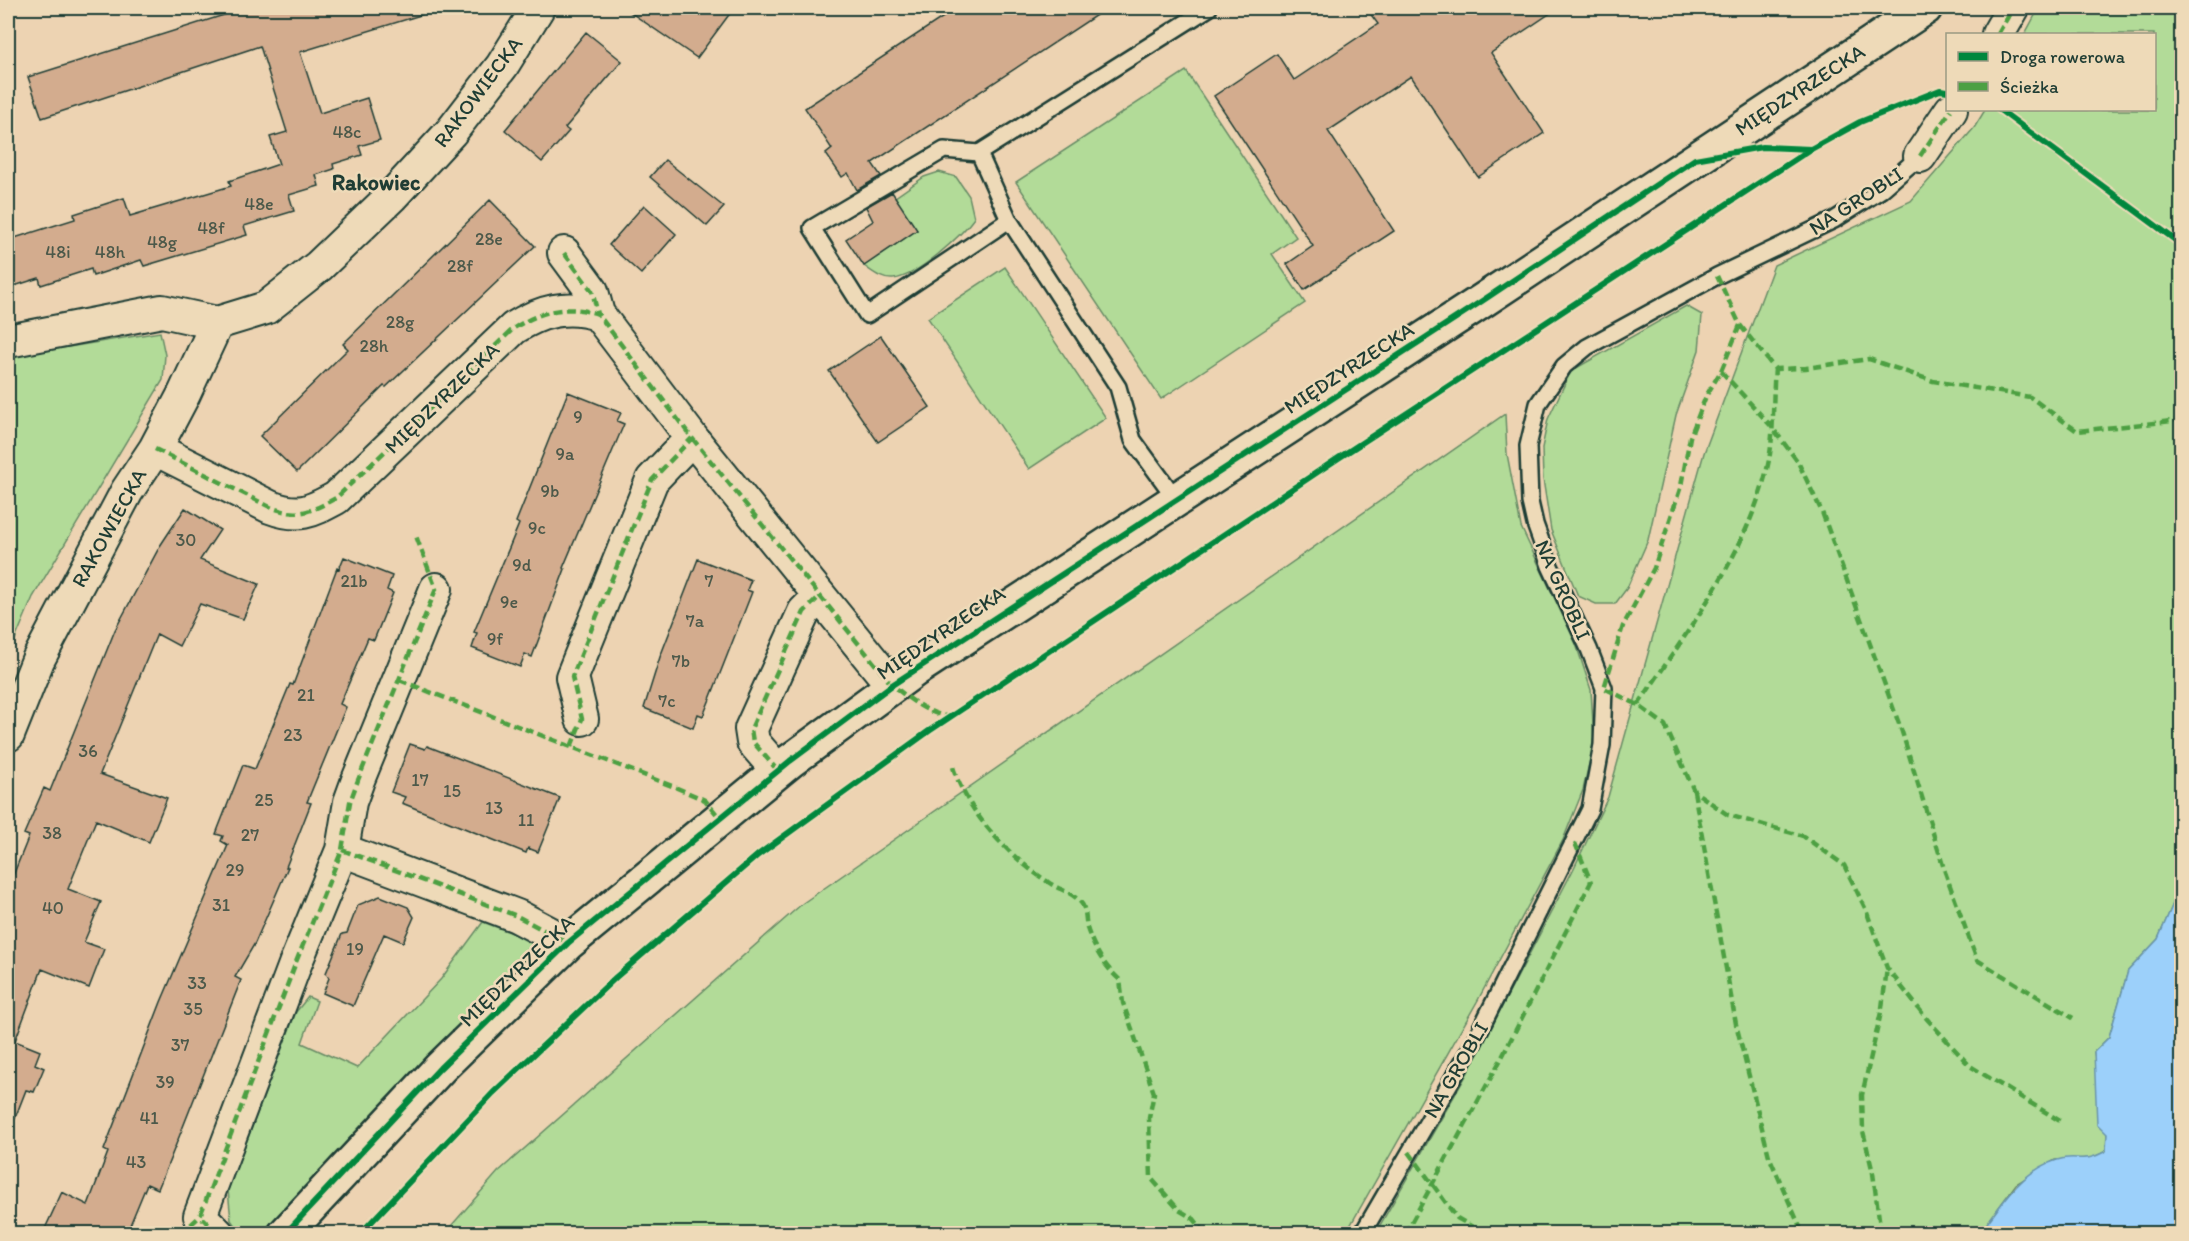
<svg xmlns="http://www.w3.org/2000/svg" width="2189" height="1241" font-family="Itim,sans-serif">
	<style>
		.green { fill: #b2db98; stroke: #688c66; stroke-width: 1.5 }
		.water { fill: #9cd0fa; stroke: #6a95ab; stroke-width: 1.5 }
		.building { fill: #d3ac8e; stroke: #1f3d34; stroke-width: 1.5 }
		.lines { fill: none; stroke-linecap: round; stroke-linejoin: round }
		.service-casing { stroke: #1f3d34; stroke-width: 20 }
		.minor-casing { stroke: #1f3d34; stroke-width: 36 }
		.tertiary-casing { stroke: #1f3d34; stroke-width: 38 }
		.service { stroke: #eedab8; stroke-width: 15 }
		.minor { stroke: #eedab8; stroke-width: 32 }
		.tertiary { stroke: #eedab8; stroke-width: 33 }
		.quiet { stroke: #4da043; stroke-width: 4.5; stroke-dasharray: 9 4.5; stroke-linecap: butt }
		.cycleway-casing { stroke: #eedab8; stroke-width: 10 }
		.cycleway { stroke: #00873e; stroke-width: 6 }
		.labels { text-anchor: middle; stroke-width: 5; stroke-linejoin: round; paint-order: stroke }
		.number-label { font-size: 18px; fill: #4c594a }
		.street-label { font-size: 21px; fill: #1f3d34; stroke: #eedab8 }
		.neighbourhood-label { font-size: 22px; font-weight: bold; fill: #1f3d34; stroke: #eedab8 }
	</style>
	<rect width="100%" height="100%" fill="#edd3b2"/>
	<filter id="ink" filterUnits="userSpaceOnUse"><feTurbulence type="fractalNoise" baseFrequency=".0167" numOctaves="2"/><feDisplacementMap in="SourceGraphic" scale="12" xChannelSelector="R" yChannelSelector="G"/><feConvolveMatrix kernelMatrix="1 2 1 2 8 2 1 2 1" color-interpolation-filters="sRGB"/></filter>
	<g filter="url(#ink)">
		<!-- green -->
		<path class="green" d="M 2039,8 L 2181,8 L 2181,885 L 2158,939 L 2128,971 L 2109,1037 L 2094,1052 L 2107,1134 L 2106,1151 L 2093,1158 L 2055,1160 L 2016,1184 L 1980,1233 L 1375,1234 L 1467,1074 L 1573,870 L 1608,797 L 1704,453 L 1774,265 L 1911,201 L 1974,128 L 1985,110 L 2154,110 L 2154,34 L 2025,34 Z
			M 1186,71 L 1296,237 L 1272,254 L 1305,303 L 1161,399 L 1016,182 Z
			M 939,172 L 956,177 L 969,196 L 974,218 C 961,236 917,277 893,279 C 882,280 873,272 864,266 L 917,230 L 894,198 L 924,177 Z
			M 1005,267 L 1106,418 L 1029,469 L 928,318 Z
			M 1686,306 L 1702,315 L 1699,350 L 1676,415 L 1648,540 L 1627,588 L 1615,604 L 1596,604 L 1578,596 L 1551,530 L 1543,479 L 1542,448 L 1548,419 L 1571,371 Z
			M 160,332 L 165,355 L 163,380 L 33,597 L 8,656 L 8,357 Z
			M 1505,414 L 1507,454 L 1521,527 L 1576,644 L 1591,690 L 1594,742 L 1583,790 L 1563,840 L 1478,1000 L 1346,1233 L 445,1233 L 498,1172 L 803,903 Z
			M 483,922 L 536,942 L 539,953 L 406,1082 L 265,1233 L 240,1233 L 231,1220 L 228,1190 L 296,1012 L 308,997 L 317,1001 L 302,1043 L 357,1068 L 441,979 Z"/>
		<!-- water -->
		<path class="water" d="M 2181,885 L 2181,1233 L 1980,1233 C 2001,1205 2021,1171 2057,1160 C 2078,1153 2081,1165 2106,1151 L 2107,1134 L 2097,1124 L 2094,1052 L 2109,1037 L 2128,971 L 2158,939 Z"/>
		<!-- building -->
		<path class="building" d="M 246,8 L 423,8 L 424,14 L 300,52 L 320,113 L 367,98 L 380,140 L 359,146 L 362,155 L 333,164 L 334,169 L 316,175 L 319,186 L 289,195 L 294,211 L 244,226 L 247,235 L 144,266 L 141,260 L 93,276 L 91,269 L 41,285 L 39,278 L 8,288 L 8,240 L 75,219 L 74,214 L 124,198 L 130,216 L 231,186 L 229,181 L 279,164 L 270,137 L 287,132 L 260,46 L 42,118 L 28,77 Z
			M 624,8 L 734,8 L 697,58 Z
			M 957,8 L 1107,8 L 872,163 L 881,176 L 857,190 L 848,173 L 842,177 L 826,154 L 832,149 L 805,108 Z
			M 1366,8 L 1558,8 L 1491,53 L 1544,133 L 1478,177 L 1411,76 L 1328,131 L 1394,231 L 1304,290 L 1287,264 L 1313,246 L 1214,96 L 1277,54 L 1294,80 L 1378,24 Z
			M 586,32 L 622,61 L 565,128 L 569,131 L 542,162 L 505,130 Z
			M 665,160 L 724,207 L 707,226 L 650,177 Z
			M 892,192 L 917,230 L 864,266 L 846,239 L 873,221 L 866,207 Z
			M 490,200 L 535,246 L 386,387 L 384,386 L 297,472 L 260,436 L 348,349 L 343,344 Z
			M 644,205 L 676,234 L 641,274 L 609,245 Z
			M 881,336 L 930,407 L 878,442 L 829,371 Z
			M 568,392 L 621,413 L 617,421 L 624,424 L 563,568 L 565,569 L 532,657 L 525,654 L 520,667 L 472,648 L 477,633 L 474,632 L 519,524 L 516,522 Z
			M 185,508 L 220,530 L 200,560 L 259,584 L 243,619 L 200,604 L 179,646 L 157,634 L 100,774 L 167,798 L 149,842 L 96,820 L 68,889 L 101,902 L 84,942 L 104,949 L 89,988 L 42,969 L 15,1041 L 40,1051 L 35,1064 L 44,1068 L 34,1092 L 26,1090 L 10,1131 L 8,1130 L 8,888 L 29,836 L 24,834 L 44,788 L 50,791 L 115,630 L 160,546 Z
			M 344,557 L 392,576 L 387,590 L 393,593 L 374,640 L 368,638 L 340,704 L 346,707 L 307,802 L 311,803 L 286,867 L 288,867 L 255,943 L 235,977 L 241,980 L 179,1137 L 158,1189 L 147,1184 L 130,1225 L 148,1233 L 43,1233 L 62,1192 L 88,1205 L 108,1152 L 104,1150 L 161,1002 L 228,845 L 221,841 L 223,836 L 216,834 L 232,793 L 243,765 L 255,769 L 290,684 L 293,685 L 337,568 L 339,569 Z
			M 698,559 L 751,580 L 747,590 L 752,592 L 710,699 L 703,716 L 698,714 L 693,728 L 644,708 L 660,657 Z
			M 410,744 L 425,749 L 427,746 L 560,798 L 538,852 L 528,848 L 526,853 L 402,803 L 405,797 L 391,792 Z
			M 380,896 L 408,907 L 414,917 L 403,942 L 384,934 L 353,1006 L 323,993 L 329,978 L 326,973 L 342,934 L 347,933 L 358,905 Z"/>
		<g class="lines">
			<!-- service casing -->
			<g class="service-casing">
				<path id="service" d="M 979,153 L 1009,220 L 867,315 L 812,228 L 944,150 L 979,153 L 1209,8
					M 1009,220 L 1118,387 L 1133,440 L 1176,499
					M 1362,1234 L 1473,1044 L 1590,809 L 1602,745 L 1604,688 L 1589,649 L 1550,566 L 1535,524 L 1530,502 L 1528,446 L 1538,404 L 1564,366 L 1587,347 L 1717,276 L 1834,220 L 1881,190 L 1920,156"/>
			</g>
			<!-- minor casing -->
			<g class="minor-casing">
				<path id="minor" d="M 1998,34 L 2013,8
					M 1920,156 L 1951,110
					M 564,253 L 592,291 L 598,314
					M 8,341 L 162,311 L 217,323 L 266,308 L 319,266 L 392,196 L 451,132 L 502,66 L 538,8
					M 155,449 L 270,507 C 299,518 310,512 336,498 L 514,328 C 541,311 567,304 598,314 L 692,438 L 892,685
					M 582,719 L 572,677 L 652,480 L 692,438
					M 8,735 L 38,660 L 127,491 L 155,449 L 184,394 L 217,323
					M 778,771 L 753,742 L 751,729 L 804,612 L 820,596
					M 342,850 L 517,916 L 568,943
					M 218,1234 L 200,1216 L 296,962 L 342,850 L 350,802 L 358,780 L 436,589"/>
			</g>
			<!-- tertiary casing -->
			<g class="tertiary-casing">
				<path id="tertiary" d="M 285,1234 L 440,1068 L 568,943 L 790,761 L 916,669 L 1482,301 L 1925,8"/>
			</g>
			<!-- service -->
			<use href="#service" class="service"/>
			<!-- minor -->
			<use href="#minor" class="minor"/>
			<!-- tertiary -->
			<use href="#tertiary" class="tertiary"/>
			<!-- quiet -->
			<path class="quiet" d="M 2174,8 L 2182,15
				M 1998,34 L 2013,8
				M 1920,156 L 1951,110
				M 564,253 L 592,291 L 598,314
				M 1717,276 L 1740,325 L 1721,371 L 1706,396 L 1690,437 L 1681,486 L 1654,568 L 1623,626 L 1604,688 L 1638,705 L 1665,725 L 1694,791 L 1728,815 L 1803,836 L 1844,865 L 1866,910 L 1887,968 L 1927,1019 L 1970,1066 L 2060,1121
				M 1740,325 L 1775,369 L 1806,368 L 1869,359 L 1933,381 L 2030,397 L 2077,431 L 2182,420
				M 1721,371 L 1772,427 L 1798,462 L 1822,512 L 1902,732 L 1945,872 L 1977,960 L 2073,1018
				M 155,449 L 270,507 C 299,518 310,512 336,498 L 514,328 C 541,311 567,304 598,314 L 692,438 L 892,685 C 911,700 926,713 950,717
				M 399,680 L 677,788 L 705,800 L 719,817
				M 1638,705 C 1687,632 1746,555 1767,469 C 1775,437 1772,401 1775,369
				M 571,747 L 582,719 L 572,677 L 652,480 L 692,438
				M 953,767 C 967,812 1008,856 1048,882 C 1059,890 1073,892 1082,904 C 1087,912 1085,923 1088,931 C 1095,950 1105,967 1120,980 L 1123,1003 L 1154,1093 L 1149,1118 L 1151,1178 L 1179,1210 L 1194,1219 L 1206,1234
				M 778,771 L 753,742 L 751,729 L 804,612 L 820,596
				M 1694,791 L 1736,1024 L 1769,1156 L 1803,1234
				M 342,850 L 517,916 L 568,943
				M 1409,1152 L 1457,1218 L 1485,1234
				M 181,1234 L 200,1216
				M 218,1234 L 200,1216 L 296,962 L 342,850 L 350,802 L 358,780 L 436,589 L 416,536
				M 1405,1234 L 1500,1061 L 1591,882 L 1575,843
				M 1881,1234 L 1873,1173 L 1863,1131 L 1862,1095 L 1882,1008 L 1887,968"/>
			<!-- cycleway casing -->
			<g class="cycleway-casing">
				<path id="cycleway" d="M 2000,110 L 2182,245
					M 285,1234 L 440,1068 L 568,943 L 790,761 L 892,685 L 1482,301 L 1695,159 L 1762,147 L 1811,149
					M 360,1234 L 493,1093 L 616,977 L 758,855 L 929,731 L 1337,459 L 1811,149 L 1860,122 L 1940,90 L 1948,91"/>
			</g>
			<!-- cycleway -->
			<use href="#cycleway" class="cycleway"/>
		</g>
	</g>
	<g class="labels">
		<!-- number labels -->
		<g class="number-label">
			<text x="347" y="138">48c</text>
			<text x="259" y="210">48e</text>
			<text x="211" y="234">48f</text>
			<text x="489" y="245">28e</text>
			<text x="162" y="248">48g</text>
			<text x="58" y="258">48i</text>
			<text x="110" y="258">48h</text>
			<text x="460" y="272">28f</text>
			<text x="400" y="328">28g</text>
			<text x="374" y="352">28h</text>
			<text x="578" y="423">9</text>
			<text x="565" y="460">9a</text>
			<text x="550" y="497">9b</text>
			<text x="537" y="534">9c</text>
			<text x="186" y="546">30</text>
			<text x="522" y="571">9d</text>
			<text x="354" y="587">21b</text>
			<text x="709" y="587">7</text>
			<text x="509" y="608">9e</text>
			<text x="695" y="627">7a</text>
			<text x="495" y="645">9f</text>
			<text x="681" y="667">7b</text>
			<text x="306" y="701">21</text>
			<text x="667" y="707">7c</text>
			<text x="293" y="741">23</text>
			<text x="88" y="757">36</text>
			<text x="420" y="786">17</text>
			<text x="452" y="797">15</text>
			<text x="264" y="806">25</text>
			<text x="494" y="814">13</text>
			<text x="526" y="826">11</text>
			<text x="52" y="839">38</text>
			<text x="250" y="841">27</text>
			<text x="235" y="876">29</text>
			<text x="221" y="911">31</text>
			<text x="53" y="914">40</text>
			<text x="355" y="955">19</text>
			<text x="197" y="989">33</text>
			<text x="193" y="1015">35</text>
			<text x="180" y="1051">37</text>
			<text x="165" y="1088">39</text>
			<text x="149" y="1124">41</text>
			<text x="136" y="1168">43</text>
		</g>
		<!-- street labels -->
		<g class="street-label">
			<text transform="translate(1800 90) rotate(-33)" y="7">MIĘDZYRZECKA</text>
			<text transform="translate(478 92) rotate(-53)" y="7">RAKOWIECKA</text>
			<text transform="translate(1856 201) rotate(-33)" y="7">NA GROBLI</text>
			<text transform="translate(1349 368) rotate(-33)" y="7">MIĘDZYRZECKA</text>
			<text transform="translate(442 398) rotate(-44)" y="7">MIĘDZYRZECKA</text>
			<text transform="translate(109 528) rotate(-61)" y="7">RAKOWIECKA</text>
			<text transform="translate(1563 590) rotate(66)" y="7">NA GROBLI</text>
			<text transform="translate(941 633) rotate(-34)" y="7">MIĘDZYRZECKA</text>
			<text transform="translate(517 971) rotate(-44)" y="7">MIĘDZYRZECKA</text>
			<text transform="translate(1456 1070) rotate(-60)" y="7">NA GROBLI</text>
		</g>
		<!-- neighbourhood labels -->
		<g class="neighbourhood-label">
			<text x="376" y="190">Rakowiec</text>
		</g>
	</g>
	<!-- margin -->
	<rect width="2189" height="1241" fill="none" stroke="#eedab8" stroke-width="30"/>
	<rect x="15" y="15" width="2159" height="1211" fill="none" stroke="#1f3d34" stroke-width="2" filter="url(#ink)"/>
	<!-- legend -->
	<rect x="1946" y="33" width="210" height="78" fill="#eedab8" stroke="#9b9b83" stroke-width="1.5"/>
	<rect x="1958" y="52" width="30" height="9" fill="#00873e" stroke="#9b9b83" stroke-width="1.5"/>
	<text x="2000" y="63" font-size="18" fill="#1f3d34">Droga rowerowa</text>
	<rect x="1958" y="82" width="30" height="9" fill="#4da043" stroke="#9b9b83" stroke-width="1.5"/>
	<text x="2000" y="93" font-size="18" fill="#1f3d34">Ścieżka</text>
</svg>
